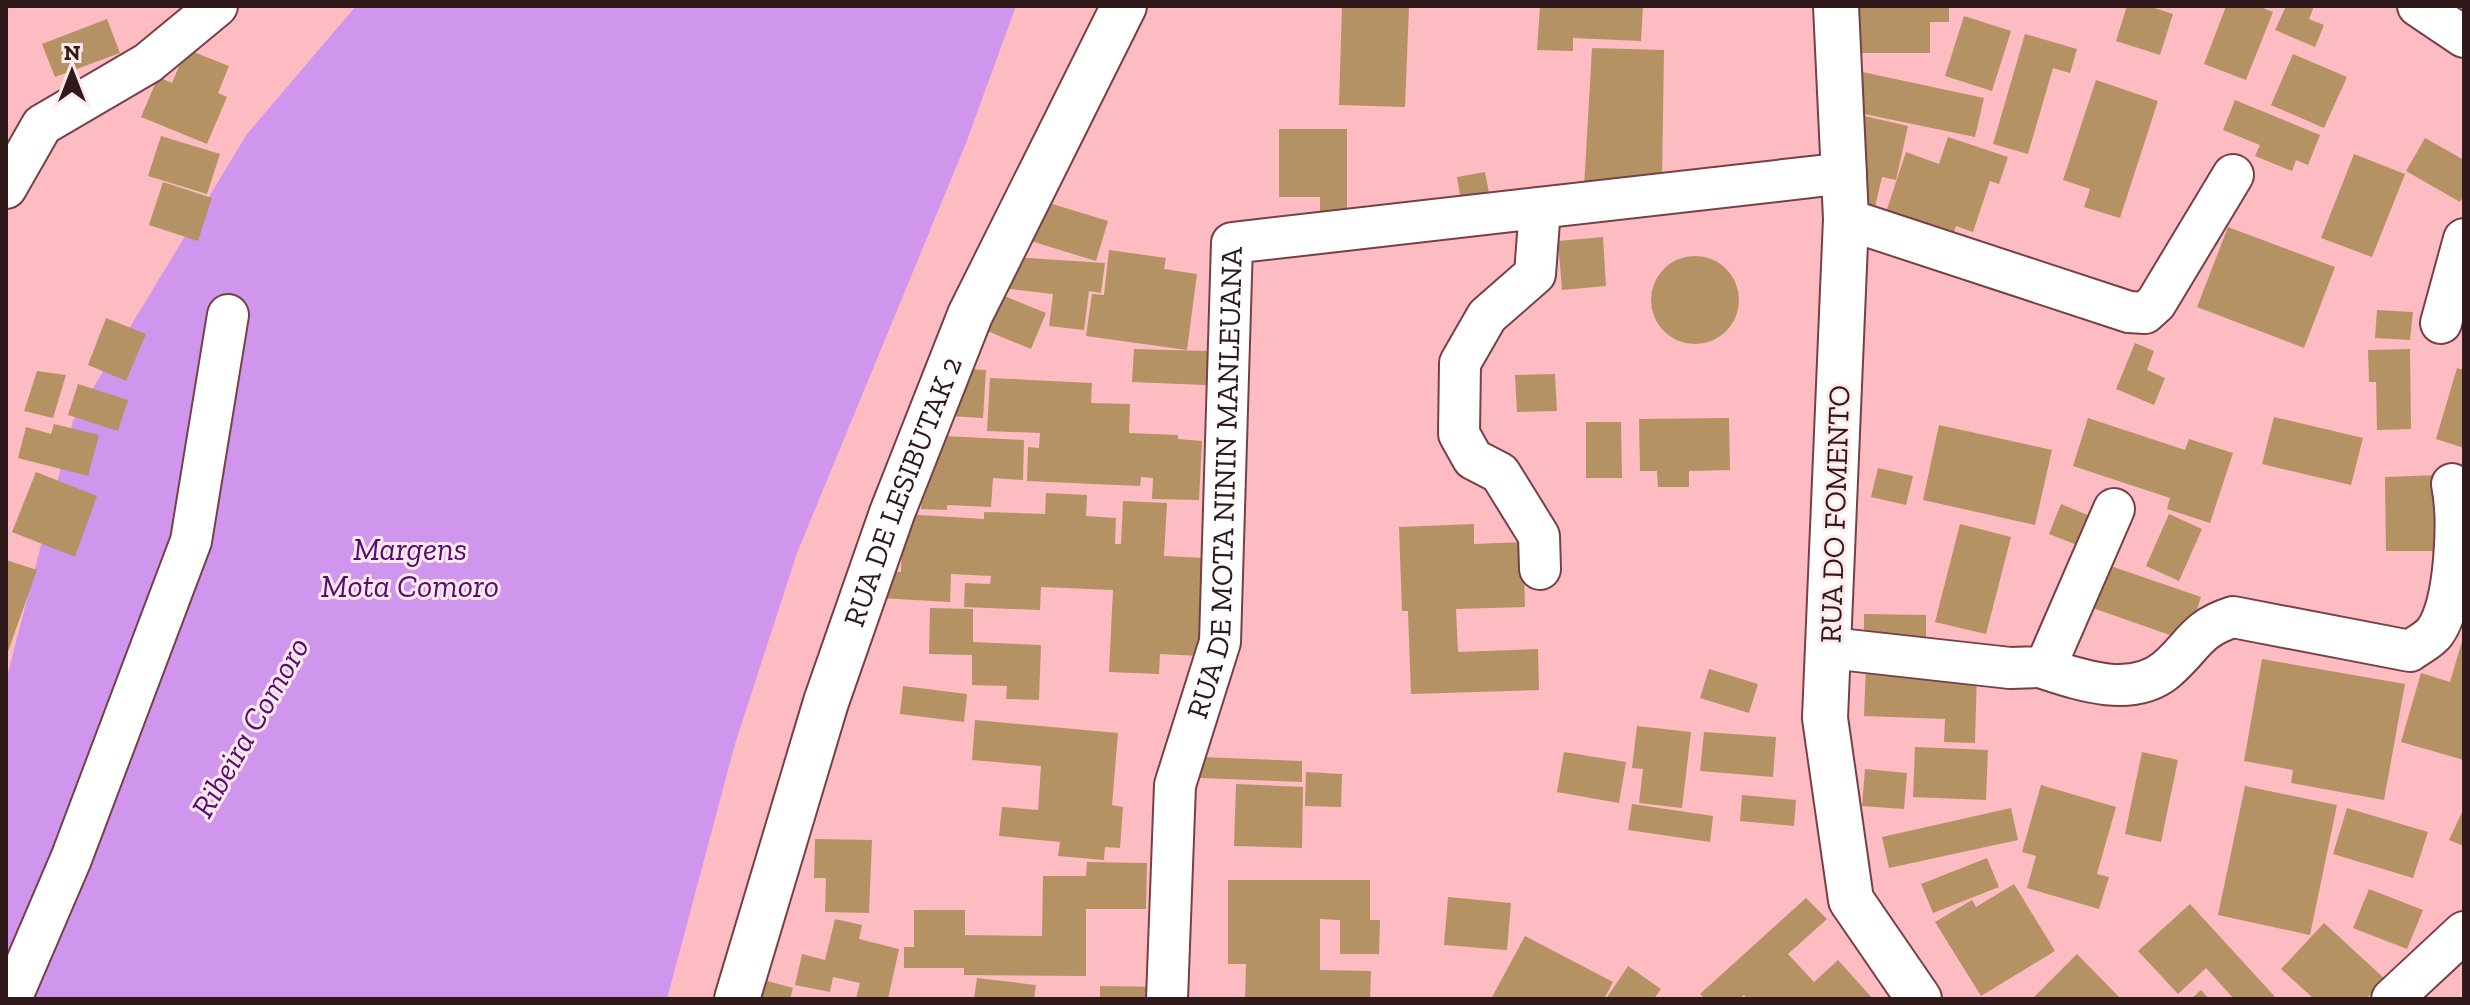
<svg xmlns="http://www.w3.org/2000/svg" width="2470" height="1005" font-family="'Zilla Slab',serif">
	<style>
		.water { fill: #d096ed }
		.building { fill: #b59264 }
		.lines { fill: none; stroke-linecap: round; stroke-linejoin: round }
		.minor-casing { stroke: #764046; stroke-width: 44 }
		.tertiary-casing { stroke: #764046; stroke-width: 48 }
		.primary-casing { stroke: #764046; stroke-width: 48 }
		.minor { stroke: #fff; stroke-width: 40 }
		.tertiary { stroke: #fff; stroke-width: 44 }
		.primary { stroke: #fff; stroke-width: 44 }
		.labels { text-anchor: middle; stroke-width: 6; stroke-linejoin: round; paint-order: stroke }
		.street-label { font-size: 30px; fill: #30191b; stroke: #ffeaeb }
		.water-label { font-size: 32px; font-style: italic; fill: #590a76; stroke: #ffeaeb }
	</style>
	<rect width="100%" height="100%" fill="#fcbcc1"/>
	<!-- water -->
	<path class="water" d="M 356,6 L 1016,6 L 966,143 L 797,553 L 735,744 L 667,999 L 6,999 L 6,681 L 73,421 L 247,134 Z"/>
	<!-- building -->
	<path class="building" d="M 1342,6 L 1409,6 L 1405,107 L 1339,105 Z
		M 1540,6 L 1643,6 L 1641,41 L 1573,38 L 1573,51 L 1537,50 Z
		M 1844,6 L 1949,6 L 1949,22 L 1930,22 L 1930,53 L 1855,53 Z
		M 2127,6 L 2148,6 L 2173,14 L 2160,55 L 2116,41 Z
		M 2226,6 L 2258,6 L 2273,12 L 2246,80 L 2204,64 Z
		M 2286,6 L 2314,6 L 2309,19 L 2324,25 L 2315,47 L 2275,30 Z
		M 1964,16 L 2011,31 L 1992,91 L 1945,76 Z
		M 107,19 L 120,53 L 55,77 L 42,44 Z
		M 2025,34 L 2077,49 L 2070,73 L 2053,68 L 2028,154 L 1993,144 Z
		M 1592,48 L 1664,50 L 1662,180 L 1584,188 Z
		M 186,49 L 229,66 L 218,93 L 227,97 L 207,144 L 141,117 L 158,77 L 172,83 Z
		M 2293,54 L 2347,77 L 2324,128 L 2271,105 Z
		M 1858,71 L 1984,98 L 1975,137 L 1850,111 Z
		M 2096,80 L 2158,101 L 2120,218 L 2084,207 L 2090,189 L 2063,180 Z
		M 2235,100 L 2320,135 L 2308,165 L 2296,160 L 2292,171 L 2255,156 L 2260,145 L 2223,130 Z
		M 1860,115 L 1908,126 L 1896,180 L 1882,177 L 1873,216 L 1847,211 Z
		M 1279,129 L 1347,129 L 1347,228 L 1320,228 L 1320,197 L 1279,197 Z
		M 161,136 L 220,154 L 207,194 L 148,176 Z
		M 1948,137 L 2008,157 L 1999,184 L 1990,181 L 1973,232 L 1956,226 L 1951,241 L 1884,218 L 1906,152 L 1939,164 Z
		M 2425,138 L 2464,160 L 2464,195 L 2460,202 L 2406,171 Z
		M 2354,154 L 2405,174 L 2372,257 L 2321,238 Z
		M 1485,172 L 1492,209 L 1463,214 L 1457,177 Z
		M 163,182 L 212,198 L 198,241 L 149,225 Z
		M 1033,198 L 1108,221 L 1096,261 L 1021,238 Z
		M 2228,227 L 2335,267 L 2304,348 L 2197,307 Z
		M 1603,237 L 1606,286 L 1562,290 L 1558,241 Z
		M 1109,250 L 1166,258 L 1164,269 L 1197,274 L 1187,350 L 1086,336 L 1092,294 L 1104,295 Z
		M1651 300a44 44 0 1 1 88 0a44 44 0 1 1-88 0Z
		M 1013,257 L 1105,263 L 1101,293 L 1089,291 L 1084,330 L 1049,326 L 1053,294 L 1009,289 Z
		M 995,292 L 1046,313 L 1031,349 L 980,328 Z
		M 2377,310 L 2413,312 L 2410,340 L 2375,338 Z
		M 106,318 L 146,334 L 126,381 L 88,365 Z
		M 2135,343 L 2154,351 L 2147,370 L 2165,378 L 2154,405 L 2116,389 Z
		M 1134,349 L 1208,351 L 1206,385 L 1132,382 Z
		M 2410,349 L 2411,429 L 2377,430 L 2376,382 L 2369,382 L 2368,350 Z
		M 951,368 L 986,370 L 983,418 L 948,416 Z
		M 2457,368 L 2464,370 L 2464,448 L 2436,439 Z
		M 37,371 L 66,375 L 53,418 L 24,411 Z
		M 1555,374 L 1557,411 L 1517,412 L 1515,375 Z
		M 990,378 L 1092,383 L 1091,403 L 1130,404 L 1129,433 L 1178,435 L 1178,439 L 1202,441 L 1199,500 L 1152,499 L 1153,478 L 1141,477 L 1140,486 L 1027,481 L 1028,447 L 1039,448 L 1040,433 L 987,431 Z
		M 78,384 L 128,400 L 118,431 L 68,415 Z
		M 2274,417 L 2363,438 L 2351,485 L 2262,464 Z
		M 1729,418 L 1730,470 L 1689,471 L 1689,487 L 1658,487 L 1657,471 L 1640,471 L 1639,419 Z
		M 2088,418 L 2185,450 L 2189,439 L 2233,453 L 2210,523 L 2167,509 L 2170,498 L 2073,466 Z
		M 1586,422 L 1621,422 L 1622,478 L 1586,478 Z
		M 54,424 L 99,435 L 88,476 L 18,458 L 26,427 L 51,434 Z
		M 1939,425 L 2052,450 L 2035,525 L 1923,500 Z
		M 925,435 L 1024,440 L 1023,480 L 993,478 L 991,507 L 947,505 L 947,510 L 921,509 Z
		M 1878,468 L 1913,476 L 1906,505 L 1871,497 Z
		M 36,472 L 97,496 L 75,557 L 12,532 Z
		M 2438,475 L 2439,551 L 2386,551 L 2385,477 Z
		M 1046,493 L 1087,495 L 1086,516 L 1116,518 L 1115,544 L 1121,544 L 1123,501 L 1167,503 L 1164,556 L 1204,558 L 1200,656 L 1160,654 L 1159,674 L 1109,672 L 1113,590 L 1041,587 L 1040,610 L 964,607 L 965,583 L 990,584 L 991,576 L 951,574 L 950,602 L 879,598 L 880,571 L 901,572 L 903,514 L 984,519 L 984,512 L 1045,514 Z
		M 2061,504 L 2090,516 L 2077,545 L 2049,534 Z
		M 2169,514 L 2202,529 L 2179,581 L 2146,566 Z
		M 1474,524 L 1474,544 L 1523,542 L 1525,607 L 1456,609 L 1458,652 L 1538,649 L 1539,690 L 1411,694 L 1408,611 L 1402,611 L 1399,527 Z
		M 1960,524 L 2011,537 L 1986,634 L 1935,622 Z
		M 6,560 L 37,570 L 6,657 Z
		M 2102,563 L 2201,597 L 2187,641 L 2087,606 Z
		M 930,608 L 973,609 L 973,642 L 1041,645 L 1039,700 L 1006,699 L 1007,686 L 972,685 L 972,655 L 929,654 Z
		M 1864,614 L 1926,615 L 1926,639 L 1864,638 Z
		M 2463,638 L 2464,638 L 2464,760 L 2401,742 L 2421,673 L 2450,682 Z
		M 2262,659 L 2405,684 L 2384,800 L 2291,783 L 2293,770 L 2244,761 Z
		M 1866,667 L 1977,670 L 1975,743 L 1944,742 L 1945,719 L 1864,716 Z
		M 1709,669 L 1758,684 L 1749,713 L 1700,698 Z
		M 903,686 L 967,694 L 964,722 L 900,714 Z
		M 975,720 L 1118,733 L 1112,805 L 1123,807 L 1120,848 L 1105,847 L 1104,860 L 1058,856 L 1060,842 L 999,836 L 1002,807 L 1038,810 L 1041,766 L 972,760 Z
		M 1637,726 L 1691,732 L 1682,808 L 1639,803 L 1643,769 L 1632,768 Z
		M 1704,732 L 1776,737 L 1773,777 L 1700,771 Z
		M 1915,747 L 1988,750 L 1986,800 L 1913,797 Z
		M 1564,752 L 1626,762 L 1619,803 L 1557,792 Z
		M 2142,752 L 2178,760 L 2161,842 L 2125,834 Z
		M 1200,757 L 1302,761 L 1302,782 L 1200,778 Z
		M 1865,769 L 1907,773 L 1904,809 L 1862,806 Z
		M 1306,772 L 1342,774 L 1341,807 L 1305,806 Z
		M 1236,784 L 1303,787 L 1302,848 L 1234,846 Z
		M 2041,785 L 2116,807 L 2097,874 L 2109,877 L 2099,909 L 2027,888 L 2036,856 L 2022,852 Z
		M 2245,786 L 2337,805 L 2310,935 L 2218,915 Z
		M 1742,795 L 1796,800 L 1794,826 L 1740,821 Z
		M 1632,804 L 1713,816 L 1710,842 L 1628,830 Z
		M 2011,808 L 2018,840 L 1889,868 L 1882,837 Z
		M 2347,808 L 2428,832 L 2413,878 L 2333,854 Z
		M 2464,808 L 2464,846 L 2449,840 Z
		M 815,839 L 872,840 L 869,913 L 825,912 L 826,878 L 814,878 Z
		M 1987,858 L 1999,887 L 1933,913 L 1921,884 Z
		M 1087,862 L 1147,863 L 1146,909 L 1086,909 L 1086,976 L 964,975 L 964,968 L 904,968 L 904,947 L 914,947 L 914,910 L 965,910 L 965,935 L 1042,936 L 1043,876 L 1086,876 Z
		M 1228,880 L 1370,880 L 1370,920 L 1380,920 L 1379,954 L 1340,954 L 1340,920 L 1320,919 L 1320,970 L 1371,971 L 1370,999 L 1245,999 L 1246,964 L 1228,964 Z
		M 2014,884 L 2055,951 L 1981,996 L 1935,922 L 1972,900 L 1976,907 Z
		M 2369,889 L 2423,910 L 2407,949 L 2353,928 Z
		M 1448,897 L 1511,903 L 1507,950 L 1444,945 Z
		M 1806,898 L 1827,919 L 1788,954 L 1814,982 L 1838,960 L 1873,999 L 1747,999 L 1744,995 L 1739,999 L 1705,999 L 1700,994 Z
		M 2190,904 L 2277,999 L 2234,999 L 2206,968 L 2178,994 L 2138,951 Z
		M 835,919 L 862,925 L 859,939 L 899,949 L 888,999 L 856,999 L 860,983 L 833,977 L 830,992 L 795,985 L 802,954 L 825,960 Z
		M 2324,923 L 2385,979 L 2366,999 L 2314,999 L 2281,969 Z
		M 1525,936 L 1613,982 L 1604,999 L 1491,999 Z
		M 2077,954 L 2121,999 L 2032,999 Z
		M 1628,966 L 1661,989 L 1654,999 L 1606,999 Z
		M 977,978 L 1036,985 L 1034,999 L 974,999 Z
		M 764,980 L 793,988 L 790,999 L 758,999 Z
		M 1100,986 L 1164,987 L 1164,999 L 1100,999 Z
		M 2201,990 L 2209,999 L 2191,999 Z"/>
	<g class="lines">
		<!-- minor casing -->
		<g class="minor-casing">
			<g id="minor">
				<path d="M 2418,6 L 2464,37"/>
				<path d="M 6,188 L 42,125 L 148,63 L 217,6"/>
				<path d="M 1540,208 L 1535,274 L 1487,316 L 1460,363 L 1459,434 L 1473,459 L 1500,473 L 1539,536 L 1540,569"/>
				<path d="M 1846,219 L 2129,312 L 2145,313 L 2156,303 L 2233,175"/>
				<path d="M 2441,323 L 2464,239"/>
				<path d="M 1830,648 L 2010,668 L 2040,667 L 2048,661 L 2114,509"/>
				<path d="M 2040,667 C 2077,679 2131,699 2166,670 C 2194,646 2195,629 2233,617 L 2410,651 C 2418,645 2429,640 2435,632 C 2456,602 2459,519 2452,484"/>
				<path d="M 11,999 L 71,859 L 191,541 L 228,315"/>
				<path id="s1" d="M 1167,999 L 1175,785 L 1220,642 L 1232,243 L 1846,173"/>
				<path d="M 2392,999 L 2464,932"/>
			</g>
		</g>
		<!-- tertiary casing -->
		<g class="tertiary-casing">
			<path id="tertiary" d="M 1836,6 L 1846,219 L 1825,718 L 1851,900 L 1919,999"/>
		</g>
		<!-- primary casing -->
		<g class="primary-casing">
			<g id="primary">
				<path id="s2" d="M 737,999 L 826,702 L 892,513 L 970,315 L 1124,6"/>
			</g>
		</g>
		<!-- minor -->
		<use href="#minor" class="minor"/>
		<!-- tertiary -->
		<use href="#tertiary" class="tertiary"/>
		<!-- primary -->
		<use href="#primary" class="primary"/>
	</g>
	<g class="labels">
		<!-- street labels -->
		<g class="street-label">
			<text dy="10" stroke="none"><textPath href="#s1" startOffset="522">RUA DE MOTA NININ MANLEUANA</textPath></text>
			<text dy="10" stroke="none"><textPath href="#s2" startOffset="534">RUA DE LESIBUTAK 2</textPath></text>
			<text transform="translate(1835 514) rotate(-88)" y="10">RUA DO FOMENTO</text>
		</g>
		<!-- water labels -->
		<g class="water-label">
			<text x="410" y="560">Margens<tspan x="410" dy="37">Mota Comoro</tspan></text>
			<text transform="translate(250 727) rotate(-60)" y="11">Ribeira Comoro</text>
		</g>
	</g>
	<!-- border -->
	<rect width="2470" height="1005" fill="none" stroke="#30191b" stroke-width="16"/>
	<!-- north arrow -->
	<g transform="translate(72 72)" stroke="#ffeaeb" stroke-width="6" paint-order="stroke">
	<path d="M0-6L14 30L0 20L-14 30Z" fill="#30191b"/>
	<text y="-12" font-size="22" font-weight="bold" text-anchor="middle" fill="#30191b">N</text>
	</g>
</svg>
